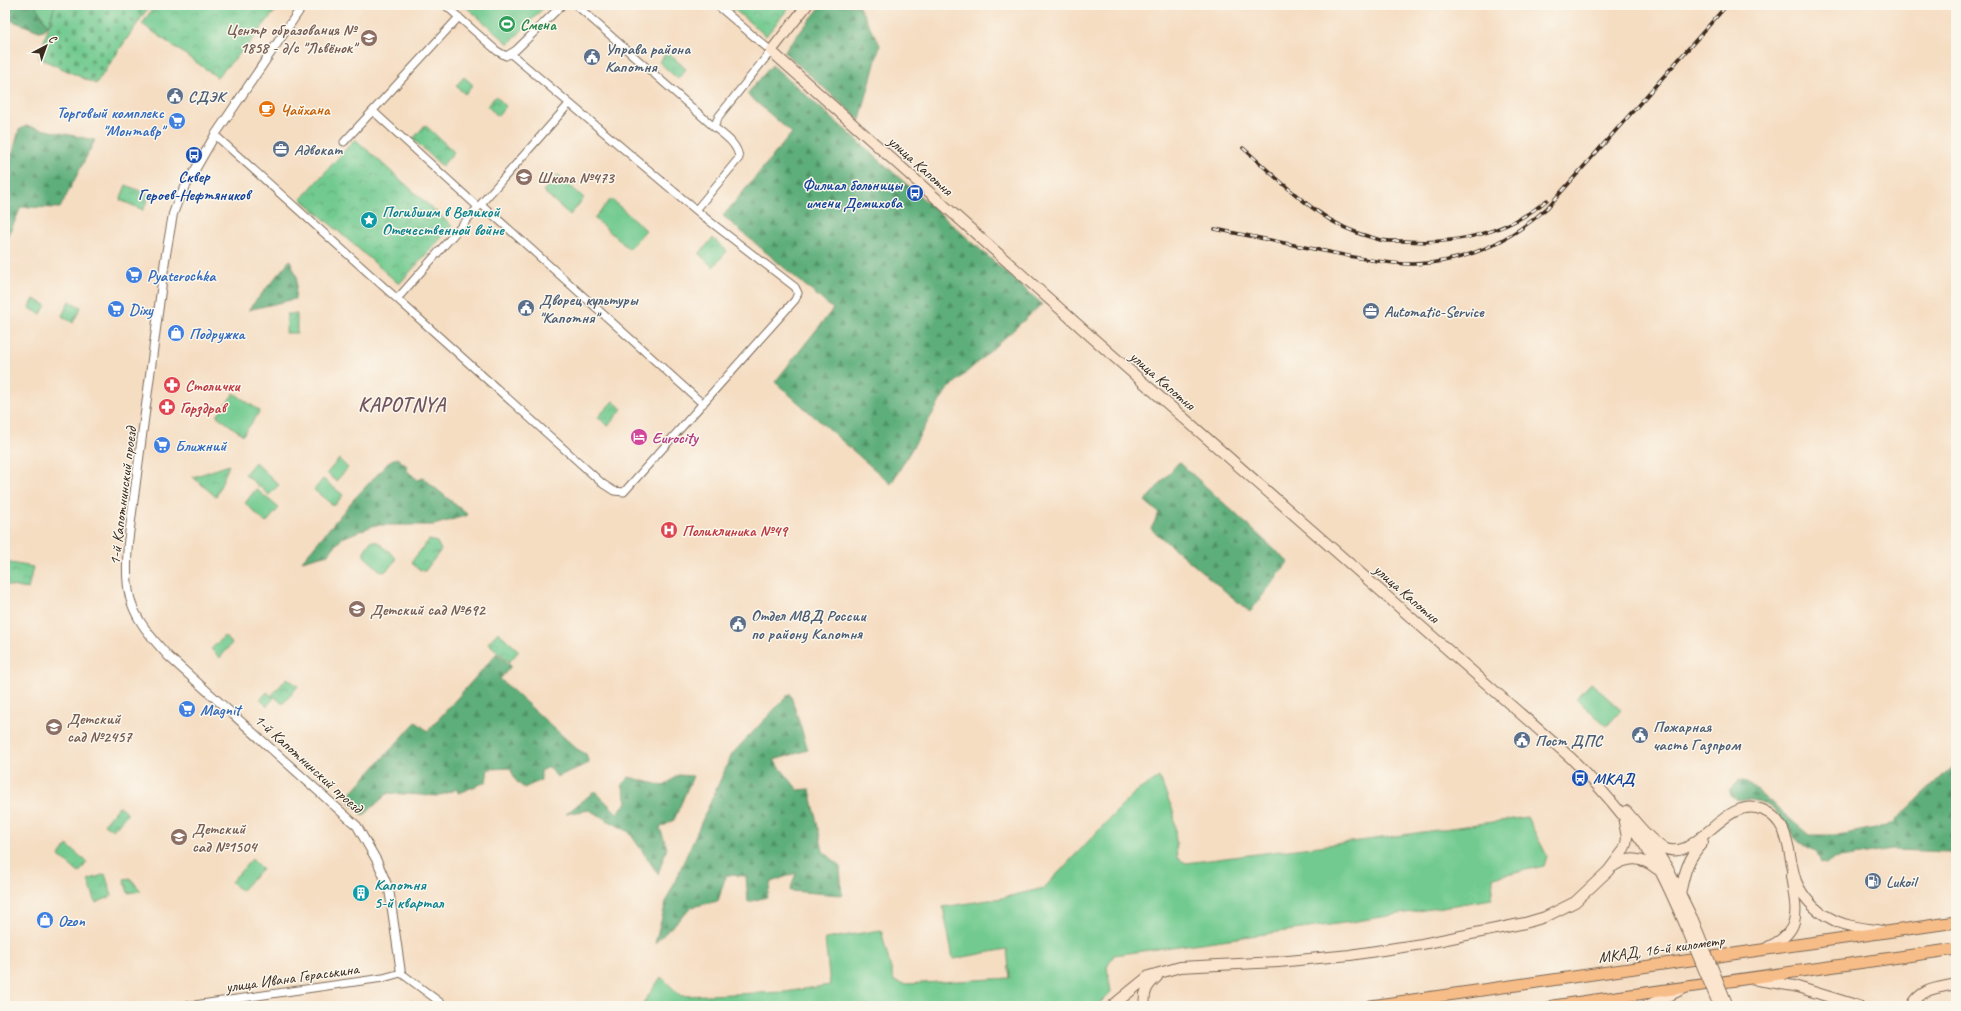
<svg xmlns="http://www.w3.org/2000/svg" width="1961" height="1011" font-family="Caveat,sans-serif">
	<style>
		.grass { fill: #72ca90; stroke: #567a57 }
		.forest { fill: url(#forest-firs); stroke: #4c6c4c }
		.cemetery { fill: url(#cemetery-stones); stroke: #567a57 }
		.park { fill: url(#park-crowns); stroke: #567a57 }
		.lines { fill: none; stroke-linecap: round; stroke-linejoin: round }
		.minor-casing { stroke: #7c6957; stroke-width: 9 }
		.tertiary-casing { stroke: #7c6957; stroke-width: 10 }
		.secondary-casing { stroke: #7c6957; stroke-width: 12 }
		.trunk-casing { stroke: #7c6957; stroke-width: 13 }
		.minor { stroke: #fff; stroke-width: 7 }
		.tertiary { stroke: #fff; stroke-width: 8 }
		.secondary { stroke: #fce5cf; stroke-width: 10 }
		.trunk { stroke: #f7bd88; stroke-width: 11 }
		.rail-casing { stroke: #3b2a1e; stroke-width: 3.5 }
		.rail { stroke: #fbf7ec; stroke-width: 2; stroke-dasharray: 6; stroke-linecap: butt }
		.secondary-bridge-casing { stroke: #7c6957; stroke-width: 12; stroke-linecap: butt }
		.secondary-bridge { stroke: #fce5cf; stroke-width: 10 }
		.labels { text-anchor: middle; stroke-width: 3; stroke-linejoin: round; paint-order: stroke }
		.leisure-label { font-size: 16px; font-weight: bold; fill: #27864d; stroke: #fbf7ec; text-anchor: start }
		.education-label { font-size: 16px; font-weight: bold; fill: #785e54; stroke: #fbf7ec; text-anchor: start }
		.service-label { font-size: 16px; font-weight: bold; fill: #4e5e75; stroke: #fbf7ec; text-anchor: start }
		.food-label { font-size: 16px; font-weight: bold; fill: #c56008; stroke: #fbf7ec; text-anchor: start }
		.shop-label { font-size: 16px; font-weight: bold; fill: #366cbe; stroke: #fbf7ec; text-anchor: start }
		.street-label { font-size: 16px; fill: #3b2a1e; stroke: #fbf7ec }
		.transit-label { font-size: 16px; font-weight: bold; fill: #164399; stroke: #fbf7ec }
		.culture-label { font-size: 16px; font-weight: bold; fill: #0d838f; stroke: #fbf7ec; text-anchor: start }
		.health-label { font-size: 16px; font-weight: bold; fill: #be3a42; stroke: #fbf7ec; text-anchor: start }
		.hotel-label { font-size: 16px; font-weight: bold; fill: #b23c85; stroke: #fbf7ec; text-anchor: start }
		.district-label { font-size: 20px; font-weight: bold; letter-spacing: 1px; fill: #725460; stroke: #fbf7ec }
	</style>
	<defs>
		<pattern id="forest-firs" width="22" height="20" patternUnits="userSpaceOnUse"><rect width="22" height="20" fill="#5dae7a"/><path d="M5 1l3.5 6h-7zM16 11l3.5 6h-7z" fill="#4e8e63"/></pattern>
		<pattern id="cemetery-stones" width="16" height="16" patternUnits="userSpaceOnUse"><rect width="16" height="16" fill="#72ca90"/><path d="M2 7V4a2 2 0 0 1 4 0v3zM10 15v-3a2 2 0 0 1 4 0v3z" fill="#5fa475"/></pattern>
		<pattern id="park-crowns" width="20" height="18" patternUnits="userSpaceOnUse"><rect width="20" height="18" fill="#72ca90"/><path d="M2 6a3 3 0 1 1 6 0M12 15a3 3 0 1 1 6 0" fill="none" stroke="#5fa475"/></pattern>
	</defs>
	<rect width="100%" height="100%" fill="#fbf7ec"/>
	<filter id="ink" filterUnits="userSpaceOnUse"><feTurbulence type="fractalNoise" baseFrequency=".025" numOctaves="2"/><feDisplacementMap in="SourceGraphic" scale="8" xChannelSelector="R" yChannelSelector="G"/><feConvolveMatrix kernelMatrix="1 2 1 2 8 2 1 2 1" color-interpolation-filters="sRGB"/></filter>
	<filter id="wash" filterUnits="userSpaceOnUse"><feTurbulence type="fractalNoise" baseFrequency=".012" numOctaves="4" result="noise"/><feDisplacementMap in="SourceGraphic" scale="16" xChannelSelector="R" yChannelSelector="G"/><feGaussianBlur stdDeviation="0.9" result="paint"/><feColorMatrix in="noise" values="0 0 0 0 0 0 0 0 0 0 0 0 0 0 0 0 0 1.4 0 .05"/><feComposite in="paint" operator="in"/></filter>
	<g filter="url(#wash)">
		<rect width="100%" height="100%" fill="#f5ddc2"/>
		<!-- grass -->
		<path class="grass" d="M 35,5 L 55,5 L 48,26 Z
			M 464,5 L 546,5 L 509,44 Z
			M 558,175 L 584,198 L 570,215 L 543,191 Z
			M 611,199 L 646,230 L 629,249 L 594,218 Z
			M 234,393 L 260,411 L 243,435 L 217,416 Z
			M 255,462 L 279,485 L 269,495 L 245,474 Z
			M 323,479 L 343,495 L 334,506 L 314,490 Z
			M 256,489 L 279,508 L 266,523 L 245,503 Z
			M 371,541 L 378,542 L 395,557 L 395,561 L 386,571 L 382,572 L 364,556 L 364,551 Z
			M 1591,683 L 1621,710 L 1607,726 L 1576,699 Z
			M 267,692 L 274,698 L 267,706 L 260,699 Z
			M 1159,777 L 1174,813 L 1177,858 L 1186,863 L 1382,838 L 1527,817 L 1547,856 L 1544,866 L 1493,877 L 1492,899 L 1351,922 L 1114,955 L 1107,967 L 1111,992 L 1097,1006 L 641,1006 L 661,977 L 681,996 L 785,992 L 830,985 L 825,939 L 881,930 L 894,981 L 905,984 L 1010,978 L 1007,949 L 953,959 L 943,907 L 1002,898 L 1044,888 L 1134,793 Z
			M 67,845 L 87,862 L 79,873 L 59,856 Z
			M 252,859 L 262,869 L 241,891 L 231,882 Z"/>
		<!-- forest -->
		<path class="forest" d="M 5,5 L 35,5 L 48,26 L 44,30 L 39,31 L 5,18 Z
			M 822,5 L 858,5 L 880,45 L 860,120 L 784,52 Z
			M 772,65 L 1042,304 L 946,391 L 891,484 L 775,382 L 833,309 L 723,216 L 792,133 L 747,94 Z
			M 26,126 L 95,140 L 60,208 L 21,207 L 5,244 L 5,160 L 13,152 L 19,130 Z
			M 290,260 L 297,277 L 295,299 L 248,310 Z
			M 397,458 L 407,466 L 406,470 L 418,480 L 423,478 L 468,515 L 434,525 L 375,525 L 342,538 L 328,554 L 302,561 L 354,499 L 391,460 Z
			M 1179,462 L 1288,562 L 1250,612 L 1151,529 L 1159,513 L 1145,501 Z
			M 497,653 L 511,666 L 500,679 L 577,749 L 586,754 L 589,763 L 557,777 L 549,767 L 541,771 L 541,780 L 524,788 L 516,781 L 510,768 L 488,769 L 486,782 L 458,793 L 457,789 L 438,796 L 388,793 L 363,816 L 346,798 L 416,722 L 428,731 Z
			M 790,693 L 808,750 L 774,760 L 798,790 L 810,789 L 823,851 L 840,866 L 842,895 L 790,891 L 796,873 L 771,882 L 767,897 L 748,902 L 746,876 L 726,875 L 718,901 L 692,907 L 655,943 L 667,899 L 732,754 Z
			M 1956,763 L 1956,856 L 1950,852 L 1892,850 L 1834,859 L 1827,864 L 1821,863 L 1816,851 C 1779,838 1787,795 1737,800 L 1731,796 L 1729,790 L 1739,780 L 1746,782 L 1809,835 L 1838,835 L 1891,825 Z
			M 678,775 L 693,776 L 674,820 L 660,828 L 667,848 L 658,874 L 629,832 L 589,810 L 566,814 L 595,791 L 617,813 L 627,802 L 622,784 L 629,777 L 664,786 Z"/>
		<!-- cemetery -->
		<path class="cemetery" d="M 55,5 L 150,5 L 96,84 L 39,58 Z"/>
		<!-- park -->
		<path class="park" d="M 155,5 L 280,5 L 247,46 L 217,77 L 142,24 Z
			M 729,5 L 791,5 L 766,36 Z
			M 667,52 L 686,69 L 678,79 L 659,62 Z
			M 464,77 L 473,85 L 465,94 L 456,86 Z
			M 496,96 L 506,106 L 498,116 L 487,106 Z
			M 425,125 L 454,152 L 442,166 L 413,139 Z
			M 355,139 L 452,226 L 399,284 L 301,199 Z
			M 126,185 L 150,195 L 143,210 L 120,200 Z
			M 713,238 L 727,251 L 713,267 L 699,254 Z
			M 34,299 L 46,305 L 41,314 L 29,308 Z
			M 69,301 L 81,307 L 73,323 L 62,316 Z
			M 287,314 L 297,314 L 297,333 L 286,333 Z
			M 613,401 L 622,409 L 608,426 L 598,417 Z
			M 339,459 L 348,468 L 336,481 L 327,473 Z
			M 229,465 L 216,497 L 193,477 Z
			M 429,540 L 437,542 L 441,550 L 425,571 C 419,571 414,567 412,561 Z
			M 5,562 L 33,567 L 28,589 L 5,585 Z
			M 498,632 L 519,651 L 509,662 L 488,643 Z
			M 224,636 L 232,643 L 220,658 L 211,649 Z
			M 287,678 L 298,686 L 283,704 L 272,695 Z
			M 119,806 L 128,813 L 113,830 L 104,824 Z
			M 105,874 L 112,896 L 96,903 L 88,880 Z
			M 130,878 L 141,891 L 128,893 L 124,879 Z
			M 412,1001 L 416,1006 L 373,1006 Z"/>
	</g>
	<g filter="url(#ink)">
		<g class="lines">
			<!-- minor casing -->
			<g class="minor-casing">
				<path id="minor" d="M 445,5 L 497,51 L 506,56 L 516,50 L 562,5
					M 576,5 L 714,127
					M 511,54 L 696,210
					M 374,112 L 478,207
					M 215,135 L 603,484 L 614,491 L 624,492 L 778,319 L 795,300 L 798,293 L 795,287 L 708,220 L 696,210 L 739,158 C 738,144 724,135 714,127 L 719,116 L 771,51 L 717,5
					M 344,142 L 459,17
					M 481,204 L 703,404
					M 397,299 L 569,104
					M 187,1006 L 383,978 L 401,973 L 445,1006"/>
			</g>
			<!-- tertiary casing -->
			<g class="tertiary-casing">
				<path id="tertiary" d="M 303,5 L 215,135 L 179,198 L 173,214 L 165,260 L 128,543 C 124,600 130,614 168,656 L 357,826 L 377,861 L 389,889 L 401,973"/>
			</g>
			<!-- secondary casing -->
			<g class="secondary-casing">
				<path id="secondary" d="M 807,5 L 771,51 L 1095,340 L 1571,758 C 1604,791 1638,830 1660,871 C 1669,888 1676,905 1684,922
					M 1626,811 C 1637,823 1648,839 1662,847 C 1696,867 1723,793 1763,810 C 1792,823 1787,855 1796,881 C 1802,896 1815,911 1830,918 C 1845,927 1865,928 1882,931
					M 1651,842 L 1668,869 L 1693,920
					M 1612,867 C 1629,856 1642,857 1657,869
					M 1680,894 C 1685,871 1687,860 1703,842
					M 1768,947 C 1804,931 1796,909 1791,876
					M 1757,980 L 1794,986 L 1859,1006
					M 1112,1006 L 1149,976 L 1180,967 L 1278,962 L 1350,955 L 1422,944 L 1525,923 L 1545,917 L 1575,902 L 1608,871 L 1623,851 L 1626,844 L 1627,837 L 1624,822
					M 1145,1006 C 1143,993 1147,985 1157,977
					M 1646,1006 L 1683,989
					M 1912,1006 C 1920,988 1939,988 1956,984"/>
			</g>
			<!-- trunk casing -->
			<g class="trunk-casing">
				<path id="trunk" d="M 1371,1006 L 1956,922
					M 1553,1006 L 1956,949"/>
			</g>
			<!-- minor -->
			<use href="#minor" class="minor"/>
			<!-- tertiary -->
			<use href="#tertiary" class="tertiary"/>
			<!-- secondary -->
			<use href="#secondary" class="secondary"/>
			<!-- trunk -->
			<use href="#trunk" class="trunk"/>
			<!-- rail casing -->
			<g class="rail-casing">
				<path id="rail" d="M 1243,148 C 1267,169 1291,193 1317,211 C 1334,224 1357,234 1377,239 C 1386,242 1396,241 1405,241 C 1455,245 1508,233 1547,200
					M 1215,229 C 1250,236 1285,243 1319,250 C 1349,256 1383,264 1413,264 C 1464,263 1509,242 1547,208 L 1727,5"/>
			</g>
			<!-- rail -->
			<use href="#rail" class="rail"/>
			<!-- secondary-bridge casing -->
			<g class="secondary-bridge-casing">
				<path id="secondary-bridge" d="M 1693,920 L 1728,1006
					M 1684,922 L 1719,1006"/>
			</g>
			<!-- secondary-bridge -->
			<use href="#secondary-bridge" class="secondary-bridge"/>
		</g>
	</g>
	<!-- icons -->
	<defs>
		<g id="stadium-disc" transform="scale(0.9)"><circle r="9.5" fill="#2e9e5b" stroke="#fbf7ec"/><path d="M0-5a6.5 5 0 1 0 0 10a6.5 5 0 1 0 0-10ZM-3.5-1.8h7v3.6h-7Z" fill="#fff"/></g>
		<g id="school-disc" transform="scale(0.9)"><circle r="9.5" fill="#8d6e63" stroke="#fbf7ec"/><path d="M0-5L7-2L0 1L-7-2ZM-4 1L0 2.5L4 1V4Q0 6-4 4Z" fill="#fff"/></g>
		<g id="civic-disc" transform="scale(0.9)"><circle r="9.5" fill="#5c6f8a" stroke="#fbf7ec"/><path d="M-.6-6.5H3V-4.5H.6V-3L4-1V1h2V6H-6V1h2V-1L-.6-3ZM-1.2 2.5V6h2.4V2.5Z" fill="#fff"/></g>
		<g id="cafe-disc" transform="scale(0.9)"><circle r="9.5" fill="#e8710a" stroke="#fbf7ec"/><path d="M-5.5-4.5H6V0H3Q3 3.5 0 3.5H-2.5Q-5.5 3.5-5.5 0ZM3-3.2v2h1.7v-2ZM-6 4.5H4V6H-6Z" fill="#fff"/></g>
		<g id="supermarket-disc" transform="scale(0.9)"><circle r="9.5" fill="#3f7fe0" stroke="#fbf7ec"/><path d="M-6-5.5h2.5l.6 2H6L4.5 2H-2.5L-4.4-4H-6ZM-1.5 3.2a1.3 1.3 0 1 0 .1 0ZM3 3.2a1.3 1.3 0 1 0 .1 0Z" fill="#fff"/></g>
		<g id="office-disc" transform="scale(0.9)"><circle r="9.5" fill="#5c6f8a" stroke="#fbf7ec"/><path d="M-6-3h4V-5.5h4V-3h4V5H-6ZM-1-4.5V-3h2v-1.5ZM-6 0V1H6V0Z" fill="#fff"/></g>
		<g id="bus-disc" transform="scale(0.9)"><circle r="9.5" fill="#1a4fb4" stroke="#fbf7ec"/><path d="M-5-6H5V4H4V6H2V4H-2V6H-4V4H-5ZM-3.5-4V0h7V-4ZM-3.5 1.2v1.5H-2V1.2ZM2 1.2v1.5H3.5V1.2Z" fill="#fff"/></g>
		<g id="sight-disc" transform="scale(0.9)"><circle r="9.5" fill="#0f9aa8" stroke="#fbf7ec"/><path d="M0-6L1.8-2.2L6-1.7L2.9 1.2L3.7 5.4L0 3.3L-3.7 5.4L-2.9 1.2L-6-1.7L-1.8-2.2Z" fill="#fff"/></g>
		<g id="shop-disc" transform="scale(0.9)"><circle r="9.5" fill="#3f7fe0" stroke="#fbf7ec"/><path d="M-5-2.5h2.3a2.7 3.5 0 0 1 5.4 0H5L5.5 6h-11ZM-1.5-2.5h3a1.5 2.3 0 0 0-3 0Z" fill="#fff"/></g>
		<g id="pharmacy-disc" transform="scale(0.9)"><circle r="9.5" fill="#e0444e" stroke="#fbf7ec"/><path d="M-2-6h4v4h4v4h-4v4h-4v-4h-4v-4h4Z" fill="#fff"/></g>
		<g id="hotel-disc" transform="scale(0.9)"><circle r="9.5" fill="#d1479c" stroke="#fbf7ec"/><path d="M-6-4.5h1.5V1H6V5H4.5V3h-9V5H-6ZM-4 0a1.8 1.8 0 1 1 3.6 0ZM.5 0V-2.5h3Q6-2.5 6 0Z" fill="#fff"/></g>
		<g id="hospital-disc" transform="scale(0.9)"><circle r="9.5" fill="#e0444e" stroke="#fbf7ec"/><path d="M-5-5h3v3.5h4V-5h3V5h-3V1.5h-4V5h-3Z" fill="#fff"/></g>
		<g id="fuel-disc" transform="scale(0.9)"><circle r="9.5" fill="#5c6f8a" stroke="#fbf7ec"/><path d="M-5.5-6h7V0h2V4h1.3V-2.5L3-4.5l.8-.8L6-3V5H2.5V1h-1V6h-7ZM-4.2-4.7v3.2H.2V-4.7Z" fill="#fff"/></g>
		<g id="building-disc" transform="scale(0.9)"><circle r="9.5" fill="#0f9aa8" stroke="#fbf7ec"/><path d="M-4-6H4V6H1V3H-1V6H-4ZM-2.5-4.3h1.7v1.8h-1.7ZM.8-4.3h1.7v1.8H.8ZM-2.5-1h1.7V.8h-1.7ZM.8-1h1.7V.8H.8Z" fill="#fff"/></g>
	</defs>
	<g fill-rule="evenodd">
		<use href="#stadium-disc" x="507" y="24"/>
		<use href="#school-disc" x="369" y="38"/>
		<use href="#civic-disc" x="592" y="57"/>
		<use href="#civic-disc" x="175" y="96"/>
		<use href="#cafe-disc" x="267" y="109"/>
		<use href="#supermarket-disc" x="177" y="121"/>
		<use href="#office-disc" x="281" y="149"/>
		<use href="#bus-disc" x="194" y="155"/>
		<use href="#school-disc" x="524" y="177"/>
		<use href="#bus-disc" x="915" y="193"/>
		<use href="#sight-disc" x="369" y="220"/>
		<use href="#supermarket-disc" x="134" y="275"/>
		<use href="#civic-disc" x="526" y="308"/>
		<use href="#supermarket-disc" x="116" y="309"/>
		<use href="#office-disc" x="1371" y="311"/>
		<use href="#shop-disc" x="176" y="333"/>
		<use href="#pharmacy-disc" x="172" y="385"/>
		<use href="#pharmacy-disc" x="167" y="407"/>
		<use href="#hotel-disc" x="639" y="437"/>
		<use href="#supermarket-disc" x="162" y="445"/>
		<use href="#hospital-disc" x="669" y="530"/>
		<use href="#school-disc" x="357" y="609"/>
		<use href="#civic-disc" x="738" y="624"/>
		<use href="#supermarket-disc" x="187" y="709"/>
		<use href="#school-disc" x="54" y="727"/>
		<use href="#civic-disc" x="1640" y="735"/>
		<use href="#civic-disc" x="1522" y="740"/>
		<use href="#bus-disc" x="1580" y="778"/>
		<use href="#school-disc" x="179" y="837"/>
		<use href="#fuel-disc" x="1873" y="881"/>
		<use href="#building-disc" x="361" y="893"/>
		<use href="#shop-disc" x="45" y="920"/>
	</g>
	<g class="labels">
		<!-- leisure labels -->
		<g class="leisure-label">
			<text x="520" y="30">Смена</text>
		</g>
		<!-- education labels -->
		<g class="education-label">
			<text x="356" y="35" text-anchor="end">Центр образования №<tspan x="356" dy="18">1858 - д/с "Львёнок"</tspan></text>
			<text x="537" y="183">Школа №473</text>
			<text x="370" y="615">Детский сад №692</text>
			<text x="67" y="724">Детский<tspan x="67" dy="18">сад №2457</tspan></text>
			<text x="192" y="834">Детский<tspan x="192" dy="18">сад №1504</tspan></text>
		</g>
		<!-- service labels -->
		<g class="service-label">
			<text x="605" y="54">Управа района<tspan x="605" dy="18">Капотня</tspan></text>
			<text x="188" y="102">СДЭК</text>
			<text x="294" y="155">Адвокат</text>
			<text x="539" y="305">Дворец культуры<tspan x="539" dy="18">"Капотня"</tspan></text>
			<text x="1384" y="317">Automatic-Service</text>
			<text x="751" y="621">Отдел МВД России<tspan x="751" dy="18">по району Капотня</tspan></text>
			<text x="1653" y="732">Пожарная<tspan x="1653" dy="18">часть Газпром</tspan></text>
			<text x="1535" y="746">Пост ДПС</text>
			<text x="1886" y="887">Lukoil</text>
		</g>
		<!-- food labels -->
		<g class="food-label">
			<text x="280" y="115">Чайхана</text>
		</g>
		<!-- shop labels -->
		<g class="shop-label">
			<text x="164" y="118" text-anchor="end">Торговый комплекс<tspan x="164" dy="18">"Монтавр"</tspan></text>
			<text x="147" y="281">Pyaterochka</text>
			<text x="129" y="315">Dixy</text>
			<text x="189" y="339">Подружка</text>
			<text x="175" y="451">Ближний</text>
			<text x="200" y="715">Magnit</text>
			<text x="58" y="926">Ozon</text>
		</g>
		<!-- street labels -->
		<g class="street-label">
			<text transform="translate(921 165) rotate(42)" y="6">улица Капотня</text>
			<text transform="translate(1163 380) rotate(41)" y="6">улица Капотня</text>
			<text transform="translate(122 496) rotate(-83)" y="6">1-й Капотнинский проезд</text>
			<text transform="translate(1407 593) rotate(41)" y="6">улица Капотня</text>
			<text transform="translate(309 763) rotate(42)" y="6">1-й Капотнинский проезд</text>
			<text transform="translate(1661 948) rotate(-8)" y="6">МКАД, 16-й километр</text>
			<text transform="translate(292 977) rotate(-8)" y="6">улица Ивана Гераськина</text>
		</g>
		<!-- transit labels -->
		<g class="transit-label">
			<text x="194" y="182">Сквер<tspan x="194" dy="18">Героев-Нефтяников</tspan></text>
			<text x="902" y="190" text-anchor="end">Филиал больницы<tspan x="902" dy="18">имени Демихова</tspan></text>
			<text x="1593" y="784" text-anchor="start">МКАД</text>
		</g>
		<!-- culture labels -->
		<g class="culture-label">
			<text x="382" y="217">Погибшим в Великой<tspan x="382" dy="18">Отечественной войне</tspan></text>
			<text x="374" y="890">Капотня<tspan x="374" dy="18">5-й квартал</tspan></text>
		</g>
		<!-- health labels -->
		<g class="health-label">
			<text x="185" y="391">Столички</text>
			<text x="180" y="413">Горздрав</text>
			<text x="682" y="536">Поликлиника №49</text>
		</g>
		<!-- hotel labels -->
		<g class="hotel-label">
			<text x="652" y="443">Eurocity</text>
		</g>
		<!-- district labels -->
		<g class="district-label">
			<text x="402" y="411">KAPOTNYA</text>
		</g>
	</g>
	<!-- margin -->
	<rect width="1961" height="1011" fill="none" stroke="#fbf7ec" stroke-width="20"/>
	<!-- north arrow -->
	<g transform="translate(46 46) rotate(41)" stroke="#fbf7ec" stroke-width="3" paint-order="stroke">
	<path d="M0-3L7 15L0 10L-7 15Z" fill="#3b2a1e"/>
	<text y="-6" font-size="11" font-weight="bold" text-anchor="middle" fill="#3b2a1e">С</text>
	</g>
</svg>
